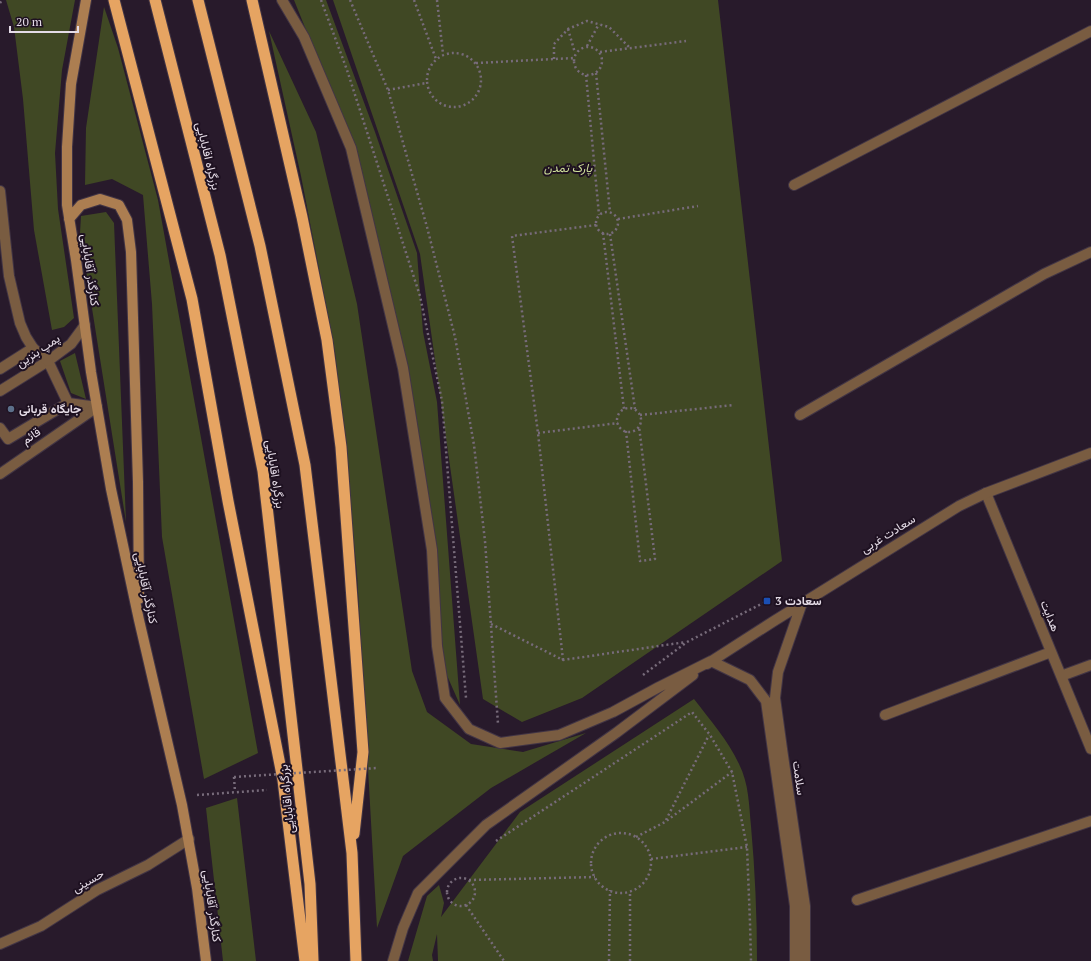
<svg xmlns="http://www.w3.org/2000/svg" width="1091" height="961" font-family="'PT Serif',Vazirmatn,serif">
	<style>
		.green { fill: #404824 }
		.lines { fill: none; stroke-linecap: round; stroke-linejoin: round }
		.service-casing { stroke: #423545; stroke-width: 12 }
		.minor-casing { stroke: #423545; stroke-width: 12 }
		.tertiary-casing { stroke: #423545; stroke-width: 12 }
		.secondary-casing { stroke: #423545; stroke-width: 12 }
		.trunk-casing { stroke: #423545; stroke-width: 13 }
		.path { stroke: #776b7a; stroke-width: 2.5; stroke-dasharray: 2 3; stroke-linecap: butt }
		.service { stroke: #795c41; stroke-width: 10 }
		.minor { stroke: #795c41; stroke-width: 10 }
		.tertiary { stroke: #795c41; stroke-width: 10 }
		.secondary { stroke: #ac7e51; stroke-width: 10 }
		.trunk { stroke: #e6a462; stroke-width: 11 }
		.path-bridge { stroke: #776b7a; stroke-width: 2.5; stroke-dasharray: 2 3; stroke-linecap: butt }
		.service-dot { fill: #5c6f8a; stroke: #1e1121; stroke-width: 1.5 }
		.transit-dot { fill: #1a4fb4; stroke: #1e1121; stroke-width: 1.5 }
		.labels { text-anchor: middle; stroke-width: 4; stroke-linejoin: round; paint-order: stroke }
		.street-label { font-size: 12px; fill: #e5dce7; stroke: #1e1121 }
		.park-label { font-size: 12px; font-style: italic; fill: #cedf99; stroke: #1e1121 }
		.poi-label { font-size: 12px; font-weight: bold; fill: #e5dce7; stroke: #1e1121; text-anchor: start }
	</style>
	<rect width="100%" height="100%" fill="#281a2b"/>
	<!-- green -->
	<path class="green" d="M 6,0 L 75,0 L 62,70 L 55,153 L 58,209 L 74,318 L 64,327 L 52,330 L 34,230 L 23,99 L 14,27 Z
		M 294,0 L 326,0 L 375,132 L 417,253 L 423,332 L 437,402 L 460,705 L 445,671 L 426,481 L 359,162 Z
		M 333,0 L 718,0 L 782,561 L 582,698 L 522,722 L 483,699 L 420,254 Z
		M 104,7 L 118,48 L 158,200 L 258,753 L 204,779 L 162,537 L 152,304 L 143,195 L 112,179 L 85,185 L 86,128 Z
		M 269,31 L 316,132 L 357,304 L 412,671 L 427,712 L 471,744 L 523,752 L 586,733 L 491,788 L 403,856 L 377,928 L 357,574 L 335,352 L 301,176 Z
		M 106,212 L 114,223 L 126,522 L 80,233 L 81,216 Z
		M 75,353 L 86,399 L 71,393 L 60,361 Z
		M 694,699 C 710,720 728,740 739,764 C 749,784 749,805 751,826 C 755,871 757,916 757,961 L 438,961 L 437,934 L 432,955 L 433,961 L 408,961 L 427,896 L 439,885 L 444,903 L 441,917 L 520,812 Z
		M 237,798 L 256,961 L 223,961 L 206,808 Z"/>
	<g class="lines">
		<!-- service casing -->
		<g class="service-casing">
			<path id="service" d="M 48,361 L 68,403
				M 0,369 L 33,348
				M 0,391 L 48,361 L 71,344 L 85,325
				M 0,428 L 8,439 L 68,403 L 97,407"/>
		</g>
		<!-- minor casing -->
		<g class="minor-casing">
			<path id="minor" d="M 794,185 L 1091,31
				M 0,191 L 9,276 L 20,323 L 26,337 L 33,348 L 48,361
				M 800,415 L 1044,274 L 1091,252
				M 0,474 L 97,407
				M 986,493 L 1091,749
				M 1061,676 L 1091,665
				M 885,715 L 1051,652
				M 857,900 L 1091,821
				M 0,944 L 41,926 L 97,890 L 148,865 L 189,839"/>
		</g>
		<!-- tertiary casing -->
		<g class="tertiary-casing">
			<path id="tertiary" d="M 282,0 L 304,37 L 351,148 L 403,368 L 432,550 L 437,646 L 445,698 L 469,729 L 500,743 L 559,735 L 613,712 L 659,687 L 711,661
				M 802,603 L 778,672 L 775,698 L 782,749 L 805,906 L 805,961
				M 711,661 L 750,680 L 766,701 L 795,906 L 795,961
				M 707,664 L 774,621 L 959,506 L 986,493 L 1091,453
				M 393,961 L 403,928 L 418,893 L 486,825 L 616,733 L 693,675"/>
		</g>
		<!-- secondary casing -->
		<g class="secondary-casing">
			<path id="secondary" d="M 86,0 L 71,84 L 67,147 L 67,205 L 76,260 L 91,372 L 111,489 L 139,620 L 182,805 L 197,888 L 206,961
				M 69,219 L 81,205 L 100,199 L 119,205 L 127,220 L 131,252 L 138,482 L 139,599"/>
		</g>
		<!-- trunk casing -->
		<g class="trunk-casing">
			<path id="trunk" d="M 114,0 L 192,299 L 228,501 L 283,780 L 305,961
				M 155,0 L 220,255 L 263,471 L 310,884 L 313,961
				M 198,0 L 260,246 L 305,465 L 352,853 L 356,961
				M 252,0 L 302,217 L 327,340 L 341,447 L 363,752 L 354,834"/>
		</g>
		<!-- path -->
		<path class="path" d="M 321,0 L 347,70 L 420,296 L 442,401 L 466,698
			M 350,0 L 388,90 L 427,227 L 455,337 L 474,445 L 485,541 L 498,724
			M 414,0 L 436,59
			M 437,0 L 443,54
			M 0,3 L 2,0
			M 568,29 L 575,53
			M 587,46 L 599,24
			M574 61a14 14 0 1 1 28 0a14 14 0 1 1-28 0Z
			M 600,52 L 686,41
			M427 80a27 27 0 1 1 54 0a27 27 0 1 1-54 0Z
			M 554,59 L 554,44 L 568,29 L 587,21 L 609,27 L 630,48
			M 476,63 L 574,58
			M 596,73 L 610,212
			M 586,75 L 599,215
			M 388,90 L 426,83
			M596 223a11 11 0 1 1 22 0a11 11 0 1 1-22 0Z
			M 618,219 L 698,206
			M 603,233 L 624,409
			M 610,234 L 635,409
			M617 420a12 12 0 1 1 24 0a12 12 0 1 1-24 0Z
			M 640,415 L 734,405
			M 626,431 L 640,561 L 655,559 L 639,426
			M 538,433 L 618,423
			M 491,624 L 563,660 L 686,642
			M 563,660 L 538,433 L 512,236 L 596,225
			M 643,675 L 687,642 L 767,601
			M 234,777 L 235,792
			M 197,795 L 267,790
			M 666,820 L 709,735
			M591 863a30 30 0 1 1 60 0a30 30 0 1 1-60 0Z
			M 636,837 L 665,822 L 732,772
			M 496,841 L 692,712 L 710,735 L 732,772 L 747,847 L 750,923 L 751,961
			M 651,859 L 747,847
			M447 892a14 14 0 1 1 28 0a14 14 0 1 1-28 0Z
			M 469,880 L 595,877
			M 466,905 L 504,961
			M 609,961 L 610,890
			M 630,961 L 630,892"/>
		<!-- service -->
		<use href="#service" class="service"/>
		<!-- minor -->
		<use href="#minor" class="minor"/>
		<!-- tertiary -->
		<use href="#tertiary" class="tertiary"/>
		<!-- secondary -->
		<use href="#secondary" class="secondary"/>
		<!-- trunk -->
		<use href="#trunk" class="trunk"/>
		<!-- path-bridge -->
		<path class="path-bridge" d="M 234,777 L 377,768"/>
	</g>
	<!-- markers -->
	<circle class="service-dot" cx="11" cy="409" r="4"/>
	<rect class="transit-dot" x="763" y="597" width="8" height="8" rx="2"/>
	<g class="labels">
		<!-- street labels -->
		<g class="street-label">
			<text transform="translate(208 156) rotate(76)" y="4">بزرگراه اقابابایی</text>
			<text transform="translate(90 270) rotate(82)" y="4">کنارگذر آقابابایی</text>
			<text transform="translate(38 351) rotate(-34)" y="4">پمپ بنزین</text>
			<text transform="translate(31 436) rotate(-35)" y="4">قائم</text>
			<text transform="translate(275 474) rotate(81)" y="4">بزرگراه اقابابایی</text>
			<text transform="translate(888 534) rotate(-32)" y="4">سعادت غربی</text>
			<text transform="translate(146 588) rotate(78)" y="4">کنارگذر آقابابایی</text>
			<text transform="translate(1050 616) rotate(68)" y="4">هدایت</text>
			<text transform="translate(799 778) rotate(82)" y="4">سلامت</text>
			<text transform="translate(287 799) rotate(-96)" y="4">بزرگراه اقابابایی</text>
			<text transform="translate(88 881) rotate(-30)" y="4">حسینی</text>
			<text transform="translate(212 906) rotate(82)" y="4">کنارگذر آقابابایی</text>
		</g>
		<!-- park labels -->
		<g class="park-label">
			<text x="568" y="172">پارک تمدن</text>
		</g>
		<!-- poi labels -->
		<g class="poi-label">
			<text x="19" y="413">جایگاه قربانی</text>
			<text x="775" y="605">سعادت 3</text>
		</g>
	</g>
	<!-- scale -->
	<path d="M10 26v6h68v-6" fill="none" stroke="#e5dce7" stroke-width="2"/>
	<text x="16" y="26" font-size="12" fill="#e5dce7" stroke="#1e1121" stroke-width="3" paint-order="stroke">20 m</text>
</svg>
